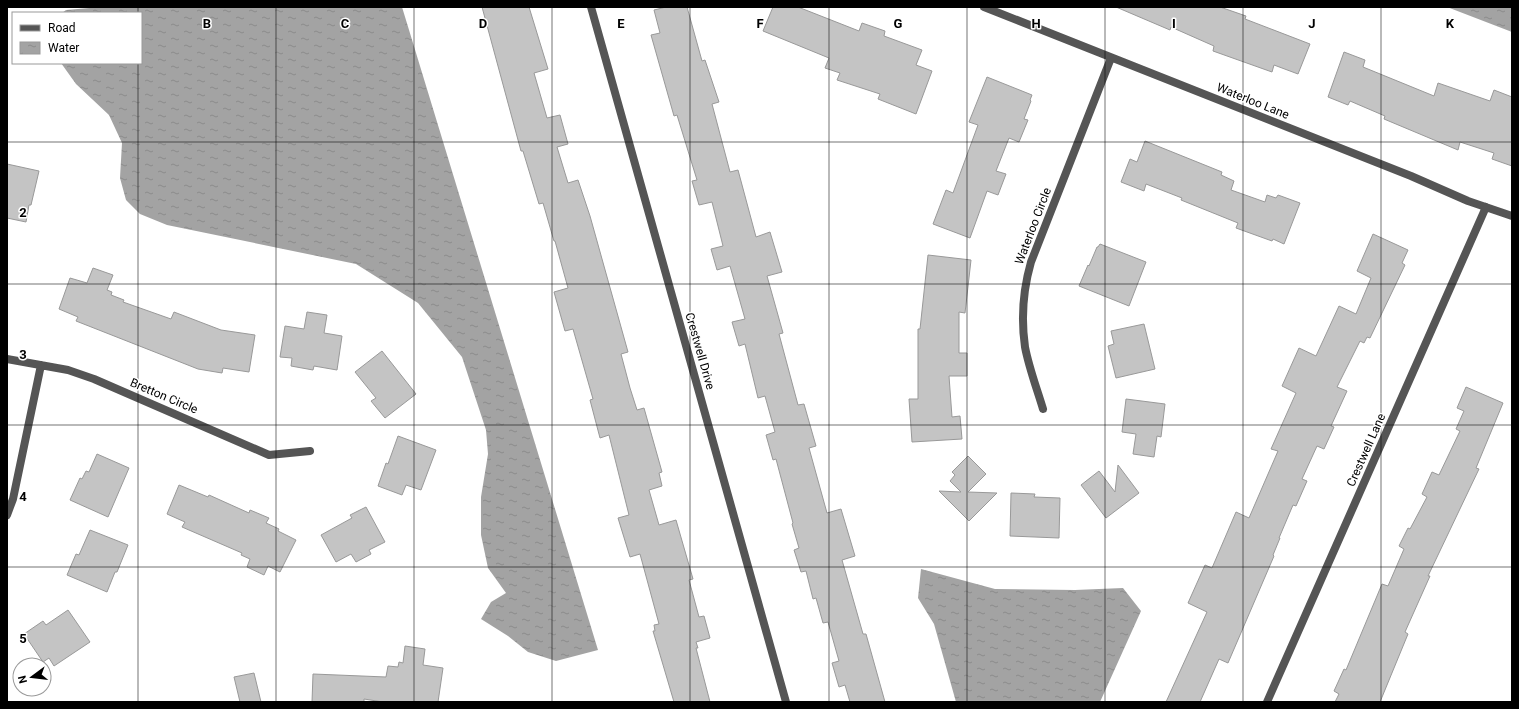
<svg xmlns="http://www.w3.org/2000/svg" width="1519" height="709" font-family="Roboto,sans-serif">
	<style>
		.water { fill: url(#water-ripples) }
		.building { fill: #c4c4c4; stroke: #999 }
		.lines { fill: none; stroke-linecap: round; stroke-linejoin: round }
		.minor { stroke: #555; stroke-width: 8 }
		.grid { fill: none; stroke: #000; stroke-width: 1; stroke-opacity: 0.55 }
		.labels { text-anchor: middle; stroke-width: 3; stroke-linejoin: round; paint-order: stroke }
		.street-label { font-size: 12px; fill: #000; stroke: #fff }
		.grid-label { font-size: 13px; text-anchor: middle; font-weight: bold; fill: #000; stroke: #fff; stroke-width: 3; stroke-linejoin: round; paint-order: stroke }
	</style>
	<defs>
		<pattern id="water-ripples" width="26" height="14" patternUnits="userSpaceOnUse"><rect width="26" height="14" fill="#a3a3a3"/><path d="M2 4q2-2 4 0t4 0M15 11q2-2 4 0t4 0" fill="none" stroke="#8b8b8b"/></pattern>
	</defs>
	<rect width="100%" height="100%" fill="#fff"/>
	<!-- water -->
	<path class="water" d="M 101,7 L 402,7 L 598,650 L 556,661 L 528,652 L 508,636 L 481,619 L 491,602 L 506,593 L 488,568 L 481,535 L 481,497 L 488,454 L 486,430 L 462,357 L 418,303 L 356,264 L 167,225 L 140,214 L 126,200 L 120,178 L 122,143 L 109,115 L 76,84 L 61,63 L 141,63 L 141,13 L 62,13 L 66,10 Z
		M 1447,7 L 1512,7 L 1512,32 Z
		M 921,569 L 995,589 L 1075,590 L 1123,588 L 1141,611 L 1100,702 L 956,702 L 934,624 L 918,598 Z"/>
	<!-- building -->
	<path class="building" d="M 482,7 L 529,7 L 548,69 L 534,73 L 547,118 L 560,115 L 568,144 L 557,147 L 568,183 L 578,180 L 590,216 L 628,352 L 621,354 L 630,388 L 637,410 L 644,408 L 662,472 L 659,473 L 662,486 L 649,490 L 659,525 L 676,520 L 693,579 L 689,580 L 699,617 L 704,616 L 710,638 L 696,642 L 698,648 L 696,648 L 710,702 L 674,702 L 653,631 L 655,631 L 654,625 L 659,624 L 640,554 L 630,557 L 618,518 L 629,515 L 609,435 L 600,438 L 590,400 L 593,399 L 573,329 L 565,331 L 554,292 L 568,288 L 555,241 L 554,241 L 543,203 L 539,204 L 523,151 L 521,151 Z
		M 666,7 L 687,7 L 702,61 L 705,60 L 719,102 L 712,104 L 730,172 L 738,170 L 756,237 L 770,232 L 782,272 L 767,276 L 783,333 L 779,334 L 798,405 L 804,404 L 816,446 L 809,448 L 827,513 L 841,509 L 855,556 L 842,560 L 863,634 L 866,634 L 885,702 L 850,702 L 845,685 L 839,687 L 832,663 L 839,661 L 828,622 L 823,623 L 816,598 L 813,599 L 806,571 L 801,572 L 794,550 L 799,548 L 792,524 L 793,523 L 776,459 L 773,460 L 766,435 L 775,432 L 765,396 L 758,398 L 745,344 L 739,346 L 732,322 L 745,319 L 730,266 L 717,270 L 711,249 L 723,246 L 712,202 L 699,205 L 692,181 L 697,180 L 677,115 L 674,116 L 651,35 L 660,33 L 654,10 Z
		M 773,7 L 798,7 L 859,31 L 862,23 L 885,31 L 884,36 L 922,50 L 916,65 L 932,71 L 916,114 L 878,99 L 880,94 L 837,80 L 840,73 L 825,68 L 829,58 L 763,31 Z
		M 1116,7 L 1220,7 L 1246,16 L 1245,19 L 1310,44 L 1298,74 L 1274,65 L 1272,72 L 1213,51 L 1214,46 L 1171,27 L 1170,30 Z
		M 1344,52 L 1365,60 L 1363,67 L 1434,96 L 1438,83 L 1490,101 L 1494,90 L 1512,97 L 1512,166 L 1492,159 L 1494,153 L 1460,142 L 1458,150 L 1384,119 L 1385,116 L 1350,101 L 1348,105 L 1328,97 Z
		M 987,77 L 1032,95 L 1030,100 L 1031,101 L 1024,119 L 1028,120 L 1019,142 L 1009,138 L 996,171 L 1006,174 L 998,195 L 987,191 L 970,238 L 933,224 L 946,190 L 953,193 L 978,125 L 969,122 Z
		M 1145,141 L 1222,172 L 1221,175 L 1234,181 L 1231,190 L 1265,202 L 1267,195 L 1276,198 L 1278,195 L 1300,203 L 1284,244 L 1273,239 L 1272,241 L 1236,228 L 1238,223 L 1181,200 L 1182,198 L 1146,184 L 1144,191 L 1121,182 L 1130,159 L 1137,162 Z
		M 7,164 L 39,171 L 31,205 L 29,205 L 26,222 L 7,218 Z
		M 1373,234 L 1408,250 L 1402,263 L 1405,265 L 1370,338 L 1367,337 L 1364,343 L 1360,341 L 1337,387 L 1347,391 L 1331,426 L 1334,427 L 1324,449 L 1317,446 L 1302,479 L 1307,481 L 1296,506 L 1293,505 L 1279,538 L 1280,538 L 1273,555 L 1274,556 L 1228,663 L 1219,659 L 1200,702 L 1166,702 L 1207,612 L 1188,603 L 1205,565 L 1212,568 L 1236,512 L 1249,518 L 1278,451 L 1271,449 L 1296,393 L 1282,386 L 1299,348 L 1316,356 L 1339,306 L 1356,314 L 1371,278 L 1357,271 Z
		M 1100,244 L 1146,262 L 1129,306 L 1079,286 L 1088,265 L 1089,266 L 1097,247 L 1098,247 Z
		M 928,255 L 971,260 L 965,313 L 959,312 L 959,353 L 967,353 L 967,376 L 949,376 L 952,417 L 960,416 L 962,439 L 912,442 L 909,399 L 918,399 L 918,329 L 920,329 Z
		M 93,268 L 113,275 L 107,290 L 112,292 L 111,295 L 124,300 L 123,302 L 171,319 L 174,312 L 221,330 L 255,335 L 249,372 L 223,368 L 222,373 L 198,369 L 76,321 L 78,317 L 59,309 L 70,278 L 87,283 Z
		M 307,312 L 327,315 L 324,333 L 342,336 L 337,370 L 314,366 L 313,370 L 291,366 L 292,358 L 280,357 L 285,326 L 304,329 Z
		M 1144,324 L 1155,369 L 1116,378 L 1108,346 L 1114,344 L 1111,331 Z
		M 382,351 L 416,394 L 385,418 L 371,401 L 376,398 L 355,372 Z
		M 1466,387 L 1503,403 L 1476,468 L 1479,469 L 1428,576 L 1430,576 L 1405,632 L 1408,634 L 1380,702 L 1335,702 L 1339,694 L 1334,691 L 1344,669 L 1346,670 L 1382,584 L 1388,586 L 1404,549 L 1399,546 L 1408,528 L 1410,529 L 1427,497 L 1422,494 L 1432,472 L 1439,475 L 1460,431 L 1456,429 L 1464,411 L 1457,408 Z
		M 1126,399 L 1165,404 L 1161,437 L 1157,436 L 1154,457 L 1133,454 L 1136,434 L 1122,432 Z
		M 398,436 L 436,450 L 421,490 L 406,485 L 402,495 L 378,486 L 386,463 L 388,464 Z
		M 97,454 L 129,468 L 108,517 L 70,500 L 80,478 L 82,479 L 86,471 L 89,472 Z
		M 968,456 L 986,474 L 968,492 L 997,493 L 969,521 L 939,491 L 961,492 L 950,481 L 955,475 L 952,472 Z
		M 1118,465 L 1139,493 L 1106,518 L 1081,485 L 1099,471 L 1115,492 Z
		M 179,485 L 208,497 L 209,495 L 249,513 L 250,510 L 269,518 L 266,523 L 279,529 L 278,531 L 296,540 L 280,572 L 268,566 L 264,575 L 247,567 L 250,559 L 241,555 L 242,553 L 182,527 L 185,522 L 167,514 Z
		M 1011,493 L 1035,494 L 1034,497 L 1060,498 L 1059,538 L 1010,536 Z
		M 366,507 L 385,542 L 369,550 L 371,554 L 356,562 L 351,554 L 336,562 L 321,535 L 352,518 L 350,515 Z
		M 90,530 L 128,545 L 117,572 L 115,572 L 107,592 L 67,575 L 76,554 L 79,555 Z
		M 68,610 L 90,642 L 54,666 L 49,658 L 43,662 L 24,634 L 43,621 L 46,625 Z
		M 405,646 L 425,649 L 423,665 L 443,668 L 438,702 L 383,702 L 364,699 L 364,702 L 312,702 L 313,674 L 386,677 L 388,666 L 398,667 L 399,662 L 403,663 Z
		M 254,673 L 261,702 L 240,702 L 234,677 Z"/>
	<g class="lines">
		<!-- minor -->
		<path class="minor" d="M 591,7 L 786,702
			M 984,7 L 1411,176 L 1468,201 L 1512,216
			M 7,359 L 68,370 L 94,379 L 269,455 L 310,451
			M 1043,409 C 1037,389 1029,368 1025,347 C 1021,319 1023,290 1031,262 L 1111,58
			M 7,515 L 13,499 L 41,365
			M 1267,702 L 1486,207"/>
	</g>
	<!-- grid -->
	<path class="grid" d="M 138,7 L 138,13M 276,7 L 276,702M 414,7 L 414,702M 552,7 L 552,702M 690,7 L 690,702M 829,7 L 829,702M 967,7 L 967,702M 1105,7 L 1105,702M 1243,7 L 1243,702M 1381,7 L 1381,702M 138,63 L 138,702M 7,142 L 1512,142M 7,284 L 1512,284M 7,425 L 1512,425M 7,567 L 1512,567"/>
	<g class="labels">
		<!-- street labels -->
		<g class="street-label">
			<text transform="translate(1253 101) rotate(22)" y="4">Waterloo Lane</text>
			<text transform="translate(1033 226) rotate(-69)" y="4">Waterloo Circle</text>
			<text transform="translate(700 351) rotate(74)" y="4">Crestwell Drive</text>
			<text transform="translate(164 396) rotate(23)" y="4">Bretton Circle</text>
			<text transform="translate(1366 450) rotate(-66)" y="4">Crestwell Lane</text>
		</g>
	</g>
	<g class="grid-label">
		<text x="207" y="28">B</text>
		<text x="345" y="28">C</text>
		<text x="483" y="28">D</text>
		<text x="621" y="28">E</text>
		<text x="760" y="28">F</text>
		<text x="898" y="28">G</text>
		<text x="1036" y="28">H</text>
		<text x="1174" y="28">I</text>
		<text x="1312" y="28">J</text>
		<text x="1450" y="28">K</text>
		<text x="23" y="217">2</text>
		<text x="23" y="359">3</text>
		<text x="23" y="501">4</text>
		<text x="23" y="643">5</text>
	</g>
	<!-- border -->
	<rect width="1519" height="709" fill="none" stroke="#000000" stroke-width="16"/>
	<!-- legend -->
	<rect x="12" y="12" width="130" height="52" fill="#ffffff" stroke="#999999"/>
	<rect x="20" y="25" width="20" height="6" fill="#555555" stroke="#999999"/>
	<text x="48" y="32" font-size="12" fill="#000000">Road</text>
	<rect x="20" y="42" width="20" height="12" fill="url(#water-ripples)" stroke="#999999"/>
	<text x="48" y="52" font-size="12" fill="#000000">Water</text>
	<!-- north arrow -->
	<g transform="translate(32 677) rotate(255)"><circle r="19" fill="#ffffff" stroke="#999999"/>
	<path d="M0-3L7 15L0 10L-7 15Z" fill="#000000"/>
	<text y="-6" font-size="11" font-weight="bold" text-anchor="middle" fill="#000000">N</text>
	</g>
</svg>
